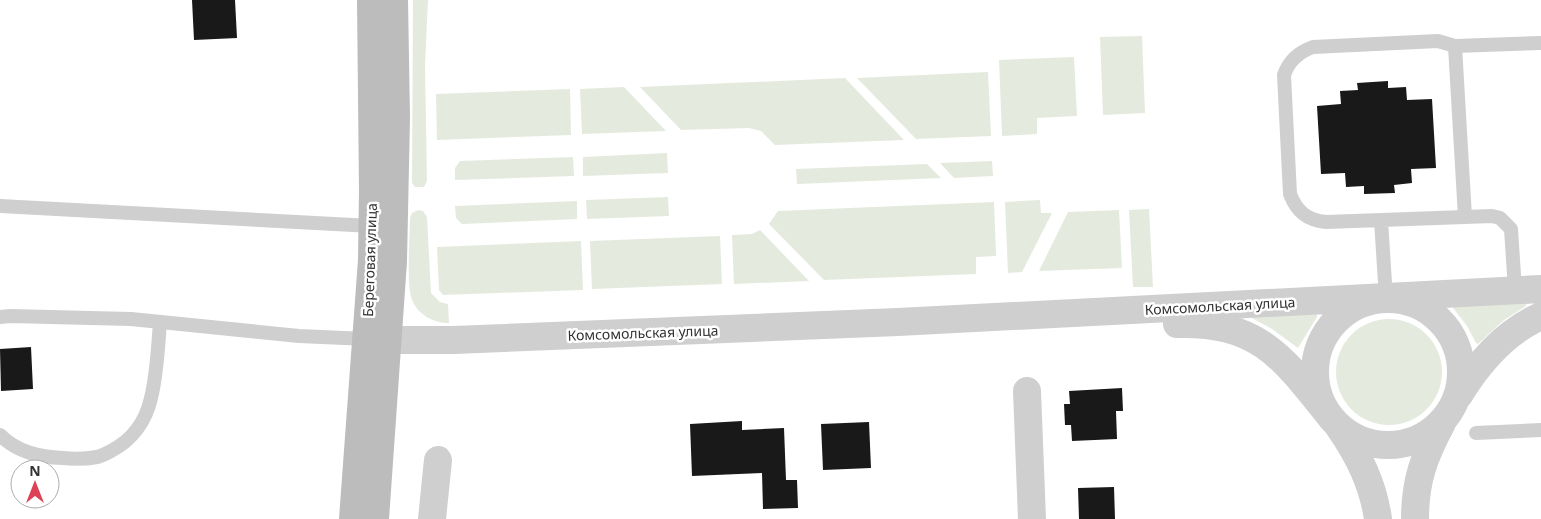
<svg xmlns="http://www.w3.org/2000/svg" width="1541" height="519" font-family="'Noto Sans',sans-serif">
	<style>
		.green { fill: #e5eade }
		.building { fill: #191919 }
		.lines { fill: none; stroke-linecap: round; stroke-linejoin: round }
		.lane { stroke: #cfcfcf; stroke-width: 14 }
		.street { stroke: #cfcfcf; stroke-width: 28 }
		.secondary { stroke: #bcbcbc; stroke-width: 28 }
		.labels { text-anchor: middle; stroke-width: 5; stroke-linejoin: round; paint-order: stroke }
		.street-label { font-size: 14px; fill: #323232; stroke: #fff }
	</style>
	<rect width="100%" height="100%" fill="#fff"/>
	<!-- green -->
	<path class="green" d="M 413,0 L 428,0 L 425,66 L 427,181 L 424,187 L 415,187 L 412,183 Z
		M 1142,36 L 1145,113 L 1103,115 L 1100,37 Z
		M 1074,57 L 1077,116 L 1037,118 L 1037,134 L 1002,136 L 999,60 Z
		M 988,72 L 991,136 L 916,139 L 857,78 Z
		M 845,78 L 904,140 L 775,145 L 761,131 L 749,128 L 681,130 L 640,87 Z
		M 624,87 L 666,131 L 582,134 L 580,89 Z
		M 570,89 L 571,135 L 437,140 L 436,94 Z
		M 667,153 L 668,173 L 583,176 L 583,157 Z
		M 573,157 L 574,176 L 455,180 L 455,168 L 460,161 Z
		M 992,161 L 993,176 L 954,178 L 940,163 Z
		M 927,164 L 941,178 L 797,184 L 796,169 Z
		M 668,197 L 669,216 L 587,219 L 586,200 Z
		M 1040,200 L 1041,213 L 1052,213 L 1022,272 L 1008,273 L 1005,202 Z
		M 577,201 L 577,219 L 462,224 L 456,218 L 455,206 Z
		M 994,202 L 996,256 L 976,257 L 976,274 L 824,280 L 769,224 L 778,211 Z
		M 1149,209 L 1153,287 L 1133,287 L 1129,210 Z
		M 418,210 L 423,211 L 427,217 L 431,293 L 440,302 L 448,304 L 449,323 C 434,323 418,315 412,300 C 406,285 410,236 410,218 L 412,213 Z
		M 1119,210 L 1122,268 L 1039,271 L 1068,212 Z
		M 760,230 L 809,281 L 734,284 L 732,235 L 752,234 Z
		M 720,236 L 722,284 L 592,289 L 590,241 Z
		M 581,241 L 583,290 L 443,295 L 439,290 L 437,247 Z
		M 1526,303 L 1526,306 L 1504,320 L 1478,344 L 1476,343 L 1467,326 L 1453,308 L 1453,306 Z
		M 1317,312 L 1317,317 L 1298,348 L 1272,329 L 1250,317 Z
		M1336 372a53 53 0 1 1 106 0a53 53 0 1 1-106 0Z"/>
	<!-- building -->
	<path class="building" d="M 192,0 L 235,0 L 237,38 L 194,40 Z
		M 1388,81 L 1388,88 L 1406,87 L 1407,100 L 1432,99 L 1436,168 L 1411,169 L 1412,183 L 1394,185 L 1395,193 L 1364,194 L 1364,186 L 1346,187 L 1345,173 L 1321,174 L 1317,106 L 1341,104 L 1340,91 L 1358,90 L 1357,83 Z
		M 31,347 L 33,389 L 1,391 L 0,349 Z
		M 1122,388 L 1123,411 L 1116,411 L 1117,439 L 1072,441 L 1071,425 L 1065,425 L 1064,404 L 1070,404 L 1069,391 Z
		M 742,421 L 742,430 L 784,428 L 786,480 L 797,480 L 798,508 L 763,509 L 762,473 L 692,476 L 690,424 Z
		M 869,422 L 871,468 L 823,470 L 821,424 Z
		M 1114,487 L 1115,519 L 1079,519 L 1078,488 Z"/>
	<g class="lines">
		<!-- lane -->
		<path class="lane" d="M 1455,46 L 1465,217
			M 0,206 L 372,226
			M 1381,220 L 1386,299
			M 1515,290 L 1511,229 L 1500,218 L 1492,216 L 1326,222 C 1307,220 1297,212 1290,194 L 1284,75 C 1289,60 1299,52 1313,47 L 1438,41 L 1455,46 L 1541,43
			M 0,317 L 10,316 L 131,319 L 299,336 L 367,339
			M 1476,433 L 1541,430
			M 0,435 C 17,452 39,457 63,458 C 73,459 86,459 97,457 C 102,456 107,453 111,451 C 132,440 146,421 151,398 C 157,374 158,347 160,322"/>
		<!-- street -->
		<path class="street" d="M1315 372a73 73 0 1 1 146 0a73 73 0 1 1-146 0Z
			M 1177,324 C 1258,322 1282,356 1329,415
			M 389,340 L 454,340 L 898,322 L 1541,289
			M 1027,391 L 1032,519
			M 1459,395 C 1479,362 1505,332 1541,316
			M 1339,427 C 1359,456 1373,484 1378,519
			M 432,519 L 438,460
			M 1415,519 C 1415,481 1424,456 1442,423"/>
		<!-- secondary -->
		<path class="secondary" d="M 353,519 L 372,260 L 373,191 L 371,0
			M 375,519 L 393,261 L 396,117 L 394,0"/>
	</g>
	<g class="labels">
		<!-- street labels -->
		<g class="street-label">
			<text transform="translate(370 260) rotate(-88)" y="5">Береговая улица</text>
			<text transform="translate(1220 306) rotate(-3)" y="5">Комсомольская улица</text>
			<text transform="translate(643 333) rotate(-2)" y="5">Комсомольская улица</text>
		</g>
	</g>
	<!-- north arrow -->
	<g transform="translate(35 484)"><circle r="24" fill="#ffffff" stroke="#adadad"/>
	<path d="M0-4L9 19L0 12L-9 19Z" fill="#dc4156"/>
	<text y="-8" font-size="14" font-weight="bold" text-anchor="middle" fill="#323232">N</text>
	</g>
</svg>
